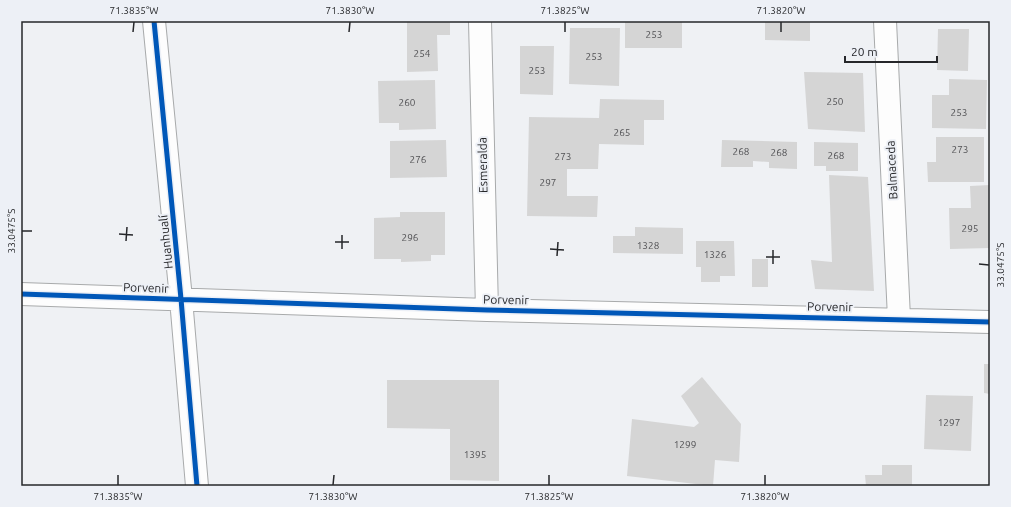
<svg xmlns="http://www.w3.org/2000/svg" width="1011" height="507" font-family="Ubuntu,sans-serif">
	<style>
		.building { fill: #d5d5d5 }
		.lines { fill: none; stroke-linecap: round; stroke-linejoin: round }
		.minor-casing { stroke: #a8aaab; stroke-width: 24 }
		.minor { stroke: #fdfdfd; stroke-width: 22 }
		.cycleway-casing { stroke: #edf0f6; stroke-width: 8 }
		.cycleway { stroke: #0057b8; stroke-width: 5 }
		.ticks { fill: none; stroke: #26272a; stroke-width: 1.5 }
		.labels { text-anchor: middle; stroke-width: 4; stroke-linejoin: round; paint-order: stroke }
		.number-label { font-size: 10px; fill: #525255 }
		.street-label { font-size: 12px; fill: #26272a; stroke: #edf0f6 }
		.neatline { fill: none; stroke: #26272a; stroke-width: 1.5 }
		.ticks-label { font-size: 10px; text-anchor: middle; fill: #26272a }
	</style>
	<rect width="100%" height="100%" fill="#eff1f4"/>
	<!-- building -->
	<path class="building" d="M 407,21 L 450,21 L 450,35 L 437,35 L 438,71 L 407,72 Z
		M 625,21 L 682,21 L 682,48 L 625,48 Z
		M 765,21 L 810,21 L 810,41 L 765,40 Z
		M 570,28 L 620,28 L 619,86 L 569,84 Z
		M 938,29 L 969,29 L 968,71 L 937,70 Z
		M 520,46 L 554,46 L 553,95 L 520,94 Z
		M 804,72 L 863,73 L 865,132 L 808,129 Z
		M 949,79 L 987,80 L 986,129 L 932,128 L 932,95 L 949,95 Z
		M 435,80 L 436,129 L 399,130 L 399,123 L 379,123 L 378,81 Z
		M 600,99 L 664,100 L 664,120 L 644,120 L 644,145 L 599,144 L 598,169 L 567,169 L 567,196 L 598,196 L 597,217 L 527,216 L 529,117 L 599,118 Z
		M 936,137 L 984,137 L 984,182 L 928,182 L 927,162 L 936,162 Z
		M 446,140 L 447,177 L 390,178 L 390,141 Z
		M 722,140 L 797,142 L 797,169 L 769,168 L 769,162 L 753,161 L 753,167 L 721,167 Z
		M 814,142 L 858,143 L 858,171 L 826,171 L 826,166 L 814,166 Z
		M 829,175 L 868,177 L 874,291 L 815,289 L 811,260 L 832,262 Z
		M 990,185 L 990,248 L 950,249 L 949,208 L 971,208 L 970,186 Z
		M 400,212 L 445,212 L 445,255 L 431,255 L 431,261 L 401,262 L 401,259 L 374,259 L 374,218 L 400,217 Z
		M 635,227 L 683,228 L 683,254 L 613,253 L 613,236 L 635,236 Z
		M 696,241 L 734,241 L 735,276 L 720,276 L 720,282 L 701,282 L 701,267 L 696,267 Z
		M 752,259 L 768,259 L 768,287 L 752,287 Z
		M 984,364 L 990,364 L 990,394 L 984,393 Z
		M 702,377 L 741,424 L 739,462 L 715,460 L 713,486 L 627,476 L 632,419 L 694,427 L 699,423 L 681,396 Z
		M 387,380 L 499,380 L 499,481 L 450,480 L 450,429 L 387,428 Z
		M 926,395 L 973,396 L 971,451 L 924,449 Z
		M 882,465 L 912,465 L 912,486 L 866,486 L 865,475 L 882,475 Z"/>
	<g class="lines">
		<!-- minor casing -->
		<g class="minor-casing">
			<path id="minor" d="M 154,21 L 181,299 L 197,486
				M 480,21 L 487,310
				M 885,21 L 899,318
				M 21,294 L 487,310 L 990,322"/>
		</g>
		<!-- minor -->
		<use href="#minor" class="minor"/>
		<!-- cycleway casing -->
		<g class="cycleway-casing">
			<path id="cycleway" d="M 154,21 L 181,299 L 197,486
				M 21,294 L 487,310 L 990,322"/>
		</g>
		<!-- cycleway -->
		<use href="#cycleway" class="cycleway"/>
	</g>
	<!-- ticks -->
	<path class="ticks" d="M 133,32 L 134,22M 349,32 L 350,22M 565,32 L 565,22M 781,32 L 781,22M 22,231 L 32,231M 119,234 L 133,235M 126,241 L 127,227M 335,242 L 349,242M 342,249 L 342,235M 550,249 L 564,250M 557,256 L 558,242M 766,257 L 780,257M 773,264 L 773,250M 979,264 L 989,265M 118,485 L 118,475M 333,485 L 334,475M 549,485 L 549,475M 765,485 L 765,475"/>
	<g class="labels">
		<!-- number labels -->
		<g class="number-label">
			<text x="654" y="38">253</text>
			<text x="422" y="57">254</text>
			<text x="594" y="60">253</text>
			<text x="537" y="74">253</text>
			<text x="835" y="105">250</text>
			<text x="407" y="106">260</text>
			<text x="959" y="116">253</text>
			<text x="622" y="136">265</text>
			<text x="960" y="153">273</text>
			<text x="741" y="155">268</text>
			<text x="779" y="156">268</text>
			<text x="836" y="159">268</text>
			<text x="563" y="160">273</text>
			<text x="418" y="163">276</text>
			<text x="548" y="186">297</text>
			<text x="970" y="232">295</text>
			<text x="410" y="241">296</text>
			<text x="648" y="249">1328</text>
			<text x="715" y="258">1326</text>
			<text x="949" y="426">1297</text>
			<text x="685" y="448">1299</text>
			<text x="475" y="458">1395</text>
		</g>
		<!-- street labels -->
		<g class="street-label">
			<text transform="translate(483 165) rotate(-91)" y="4">Esmeralda</text>
			<text transform="translate(892 170) rotate(-93)" y="4">Balmaceda</text>
			<text transform="translate(166 242) rotate(-96)" y="4">Huanhualí</text>
			<text transform="translate(146 288) rotate(2)" y="4">Porvenir</text>
			<text transform="translate(506 300) rotate(1)" y="4">Porvenir</text>
			<text transform="translate(830 307) rotate(1)" y="4">Porvenir</text>
		</g>
	</g>
	<!-- border -->
	<rect width="1011" height="507" fill="none" stroke="#edf0f6" stroke-width="44"/>
	<!-- scale -->
	<path d="M845 56v6h92v-6" fill="none" stroke="#26272a" stroke-width="2"/>
	<text x="851" y="56" font-size="12" fill="#26272a" stroke="#edf0f6" stroke-width="3" paint-order="stroke">20 m</text>
	<rect x="22" y="22" width="967" height="463" class="neatline"/>
	<g class="ticks-label">
		<text x="134" y="14">71.3835°W</text>
		<text x="350" y="14">71.3830°W</text>
		<text x="565" y="14">71.3825°W</text>
		<text x="781" y="14">71.3820°W</text>
		<text transform="translate(11 231) rotate(-90)" y="4">33.0475°S</text>
		<text transform="translate(1000 265) rotate(-90)" y="4">33.0475°S</text>
		<text x="118" y="500">71.3835°W</text>
		<text x="333" y="500">71.3830°W</text>
		<text x="549" y="500">71.3825°W</text>
		<text x="765" y="500">71.3820°W</text>
	</g>
</svg>
